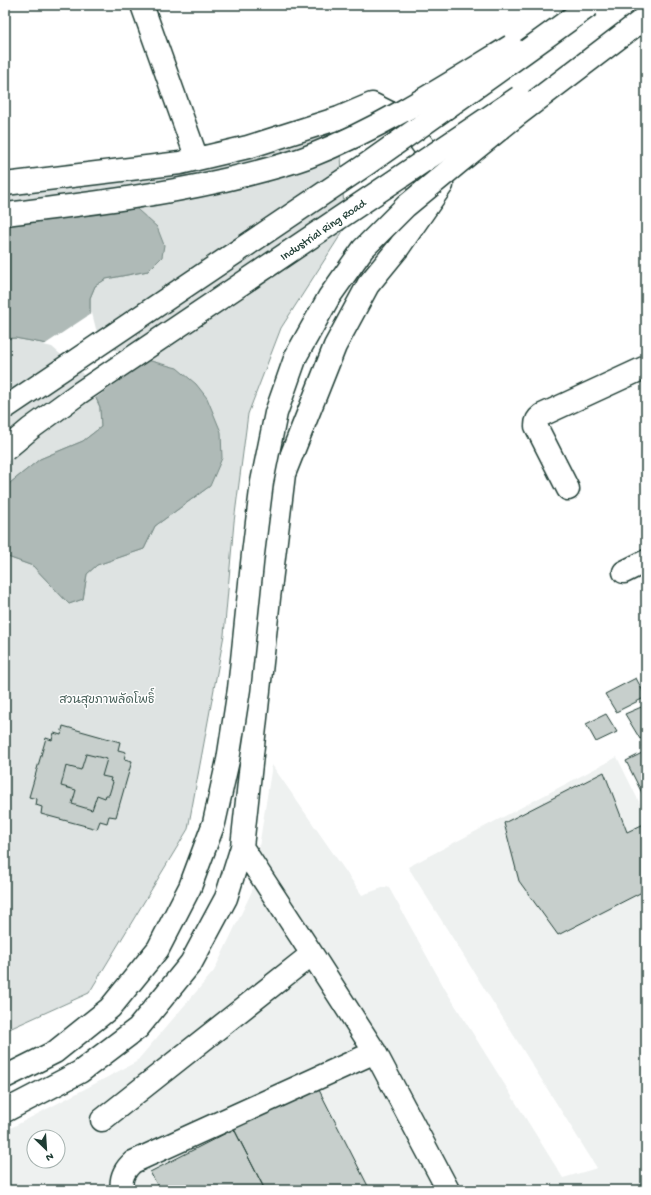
<svg xmlns="http://www.w3.org/2000/svg" width="651" height="1195" font-family="'Gochi Hand','Playpen Sans Thai',sans-serif">
	<style>
		.built { fill: #eef1f0; fill-rule: evenodd }
		.green { fill: #dee3e2; stroke: #7e908b }
		.water { fill: #afbab7; stroke: #758883 }
		.pier { fill: #fff }
		.building { fill: #c7cfcc; stroke: #1f3d34 }
		.lines { fill: none; stroke-linecap: round; stroke-linejoin: round }
		.minor-casing { stroke: #1f3d34; stroke-width: 25 }
		.minor { stroke: #fff; stroke-width: 22 }
		.major-bridge-casing { stroke: #1f3d34; stroke-width: 25; stroke-linecap: butt }
		.major-bridge { stroke: #fff; stroke-width: 22 }
		.labels { text-anchor: middle; stroke-width: 3; stroke-linejoin: round; paint-order: stroke }
		.street-label { font-size: 12px; fill: #1f3d34; stroke: #fff }
		.park-label { font-size: 12px; fill: #455e57; stroke: #fff }
	</style>
	<rect width="100%" height="100%" fill="#fff"/>
	<filter id="ink" filterUnits="userSpaceOnUse"><feTurbulence type="fractalNoise" baseFrequency=".025" numOctaves="2"/><feDisplacementMap in="SourceGraphic" scale="8" xChannelSelector="R" yChannelSelector="G"/><feConvolveMatrix kernelMatrix="1 2 1 2 8 2 1 2 1" color-interpolation-filters="sRGB"/></filter>
	<g filter="url(#ink)">
		<!-- built -->
		<path class="built" d="M 617,757 L 646,816 L 646,1190 L 5,1190 L 5,1131 L 136,1062 L 214,971 L 252,891 L 272,765 L 362,895 L 388,886 L 445,989 L 563,1178 L 597,1168 L 408,867 ZM 34,1137 L 58,1137 L 58,1161 L 34,1161 Z"/>
		<!-- green -->
		<path class="green" d="M 339,118 L 345,228 L 281,328 L 248,414 L 234,522 L 224,635 L 188,829 L 89,993 L 5,1031 L 5,556 L 33,566 L 69,604 L 83,599 L 87,574 L 97,565 L 144,549 L 155,526 L 210,486 L 110,350 L 94,330 L 90,317 L 90,298 L 95,286 L 106,279 L 148,271 L 5,220 L 5,184 L 180,163 Z
			M 15,338 L 53,345 L 84,372 L 100,407 L 101,427 L 83,441 L 40,459 L 10,483 L 5,490 L 5,339 Z"/>
		<!-- water -->
		<path class="water" d="M 129,202 L 157,227 L 164,245 L 162,257 L 148,271 L 106,279 L 95,286 L 90,298 L 90,317 L 94,330 L 110,350 L 177,368 L 196,384 L 207,398 L 221,432 L 222,458 L 210,486 L 155,526 L 144,549 L 97,565 L 87,574 L 83,599 L 69,604 L 33,566 L 5,556 L 5,490 L 10,483 L 40,459 L 83,441 L 101,427 L 100,407 L 84,372 L 53,345 L 15,338 L 5,339 L 5,220 Z"/>
		<!-- pier -->
		<path class="pier" d="M 92,313 L 96,329 L 111,349 L 151,359 L 94,399 L 82,373 L 52,347 L 44,345 Z"/>
		<!-- building -->
		<path class="building" d="M 636,678 L 646,697 L 616,712 L 605,694 Z
			M 646,705 L 646,736 L 640,739 L 625,714 Z
			M 606,714 L 617,732 L 596,742 L 586,724 Z
			M 63,726 L 120,742 L 118,750 L 126,752 L 124,759 L 132,761 L 116,817 L 109,816 L 107,823 L 100,821 L 97,829 L 41,814 L 42,807 L 36,805 L 37,799 L 29,797 L 46,738 L 52,740 L 54,733 L 61,735 Z
			M 646,751 L 646,801 L 626,761 Z
			M 86,754 L 107,759 L 102,776 L 111,778 L 110,781 L 113,782 L 109,795 L 106,795 L 105,798 L 97,795 L 92,810 L 72,804 L 76,790 L 61,786 L 66,766 L 81,770 Z
			M 604,772 L 627,832 L 646,823 L 646,890 L 558,935 L 519,881 L 504,823 Z
			M 317,1086 L 370,1190 L 265,1190 L 234,1129 Z
			M 234,1129 L 265,1190 L 160,1190 L 150,1172 Z"/>
		<g class="lines">
			<!-- minor casing -->
			<g class="minor-casing">
				<path id="minor" d="M 142,5 L 197,159
					M 5,184 L 180,163 L 248,147 L 339,118 L 372,104 L 388,112 L 409,126 L 430,155 L 442,185 L 399,247 L 368,285 L 335,346 L 284,474 L 269,598 L 242,847 L 226,898 L 191,963 L 138,1028 L 80,1072 L 5,1111
					M 568,489 L 536,426 C 536,421 537,419 542,415 L 646,367
					M 624,572 L 646,561
					M 242,847 L 312,954 L 375,1052 L 448,1190
					M 102,1120 L 312,954
					M 122,1190 C 120,1178 124,1170 133,1162 L 375,1052"/>
			</g>
			<!-- minor -->
			<use href="#minor" class="minor"/>
			<!-- major-bridge casing -->
			<g class="major-bridge-casing">
				<g id="major-bridge">
					<path d="M 5,214 C 77,205 149,197 220,181 C 250,174 281,167 310,156 C 381,128 446,86 511,46"/>
					<path d="M 5,408 L 367,164 L 493,75 L 590,5"/>
					<path id="s1" d="M 5,450 L 30,429 L 78,394 L 519,97"/>
					<path d="M 5,1077 L 55,1052 L 110,1008 L 158,949 L 190,887 L 214,823 L 228,760 L 239,689 L 253,554 L 262,482 L 276,413 L 296,356 L 329,297 L 363,249 L 406,206 L 458,163 L 516,116 L 646,17"/>
				</g>
			</g>
			<!-- major-bridge -->
			<use href="#major-bridge" class="major-bridge"/>
		</g>
	</g>
	<g class="labels">
		<!-- street labels -->
		<g class="street-label">
			<text dy="4" stroke="none"><textPath href="#s1" startOffset="387">Industrial Ring Road</textPath></text>
		</g>
		<!-- park labels -->
		<g class="park-label">
			<text x="107" y="703">สวนสุขภาพลัดโพธิ์</text>
		</g>
	</g>
	<!-- margin -->
	<rect width="651" height="1195" fill="none" stroke="#fff" stroke-width="20"/>
	<rect x="10" y="10" width="631" height="1175" fill="none" stroke="#1f3d34" stroke-width="1.5" filter="url(#ink)"/>
	<!-- north arrow -->
	<g transform="translate(46 1149) rotate(155)"><circle r="19" fill="#ffffff" stroke="#a5b1ae"/>
	<path d="M0-3L7 15L0 10L-7 15Z" fill="#1f3d34"/>
	<text y="-6" font-size="11" font-weight="bold" text-anchor="middle" fill="#1f3d34">N</text>
	</g>
</svg>
